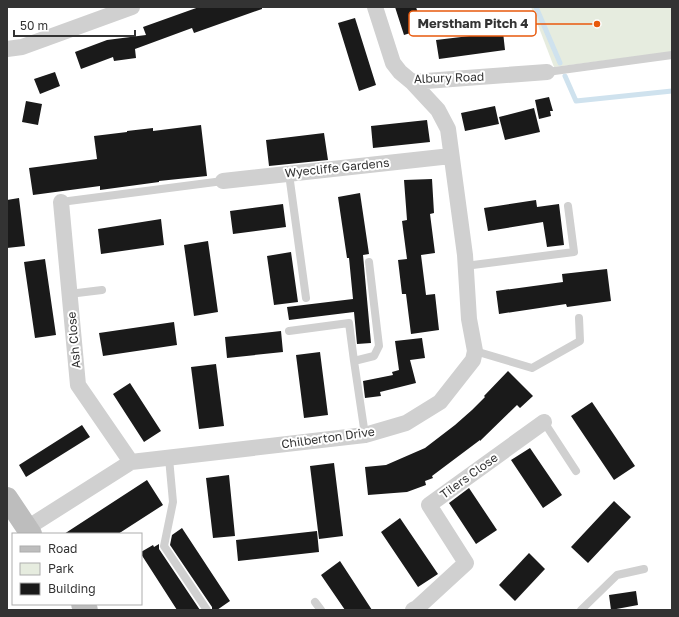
<svg xmlns="http://www.w3.org/2000/svg" width="679" height="617" font-family="'Golos Text',sans-serif">
	<style>
		.green { fill: #e6ecdf }
		.lines { fill: none; stroke-linecap: round; stroke-linejoin: round }
		.stream { stroke: #cfe2ee; stroke-width: 5 }
		.building { fill: #1a1a1a }
		.lane { stroke: #d0d0d0; stroke-width: 8 }
		.street { stroke: #d0d0d0; stroke-width: 16 }
		.secondary { stroke: #bdbdbd; stroke-width: 22 }
		.labels { text-anchor: middle; stroke-width: 4; stroke-linejoin: round; paint-order: stroke }
		.street-label { font-size: 12px; fill: #333; stroke: #fff }
		.leader { fill: none; stroke: #e8590c; stroke-width: 1.5 }
		.callout-dot { fill: #e8590c; stroke: #fff; stroke-width: 1.5 }
		.callout { fill: #fff; stroke: #e8590c; stroke-width: 1.5 }
		.callout-label { font-size: 13px; text-anchor: middle; font-weight: bold; fill: #333 }
	</style>
	<rect width="100%" height="100%" fill="#fff"/>
	<!-- green -->
	<path class="green" d="M 531,7 L 672,7 L 672,52 L 554,67 Z"/>
	<g class="lines">
		<!-- stream -->
		<path class="stream" d="M 536,7 L 560,63
			M 565,76 L 576,101 L 672,91"/>
	</g>
	<!-- building -->
	<path class="building" d="M 199,7 L 262,7 L 262,9 L 194,33 L 192,28 L 135,49 L 136,58 L 114,61 L 113,57 L 81,69 L 75,52 L 107,40 L 146,35 L 143,27 Z
		M 395,7 L 416,7 L 423,29 L 404,35 Z
		M 355,18 L 376,85 L 359,91 L 338,23 Z
		M 503,32 L 505,50 L 439,59 L 436,40 Z
		M 55,72 L 60,86 L 40,94 L 34,79 Z
		M 549,97 L 553,111 L 550,111 L 551,116 L 539,119 L 535,100 Z
		M 26,101 L 42,104 L 38,125 L 22,122 Z
		M 495,106 L 499,124 L 465,131 L 461,113 Z
		M 534,108 L 540,132 L 505,140 L 499,117 Z
		M 427,120 L 430,142 L 373,148 L 371,126 Z
		M 201,125 L 207,176 L 159,181 L 159,182 L 100,190 L 100,186 L 33,195 L 29,168 L 97,159 L 94,136 L 127,132 L 127,131 L 153,128 L 153,131 Z
		M 324,133 L 328,160 L 269,166 L 266,140 Z
		M 432,179 L 434,213 L 430,214 L 435,253 L 421,255 L 426,295 L 435,294 L 439,330 L 411,334 L 406,294 L 402,294 L 398,260 L 407,259 L 402,221 L 407,220 L 404,180 Z
		M 360,193 L 369,254 L 363,255 L 371,343 L 357,344 L 354,312 L 289,320 L 287,307 L 353,299 L 349,258 L 347,258 L 338,197 Z
		M 19,198 L 25,246 L 7,248 L 7,200 Z
		M 536,200 L 537,207 L 559,204 L 564,245 L 547,247 L 543,222 L 488,231 L 484,208 Z
		M 283,204 L 286,227 L 233,234 L 230,211 Z
		M 161,219 L 164,245 L 101,254 L 98,229 Z
		M 208,241 L 218,312 L 194,316 L 184,245 Z
		M 291,252 L 298,302 L 274,305 L 267,256 Z
		M 45,259 L 56,335 L 35,338 L 24,262 Z
		M 607,269 L 611,301 L 567,307 L 566,304 L 499,314 L 496,291 L 563,282 L 562,274 Z
		M 174,322 L 177,345 L 103,356 L 99,333 Z
		M 281,331 L 283,352 L 227,358 L 225,337 Z
		M 422,338 L 425,358 L 410,360 L 416,383 L 380,392 L 381,396 L 365,398 L 363,381 L 393,375 L 392,372 L 399,370 L 395,341 Z
		M 320,352 L 328,415 L 304,418 L 296,355 Z
		M 216,364 L 224,426 L 199,429 L 191,367 Z
		M 508,371 L 533,396 L 520,408 L 517,405 L 480,441 L 480,440 L 432,476 L 433,478 L 425,481 L 426,485 L 407,492 L 368,495 L 365,467 L 386,465 L 425,448 L 455,425 L 472,410 L 485,397 L 484,396 Z
		M 130,383 L 161,431 L 144,442 L 113,394 Z
		M 592,402 L 635,466 L 614,480 L 571,416 Z
		M 82,425 L 90,437 L 26,477 L 19,465 Z
		M 530,448 L 562,495 L 543,508 L 511,460 Z
		M 334,463 L 343,536 L 319,539 L 310,466 Z
		M 229,475 L 235,536 L 213,538 L 206,478 Z
		M 147,480 L 163,505 L 118,534 L 64,534 Z
		M 469,488 L 497,530 L 476,544 L 449,503 Z
		M 614,501 L 631,517 L 588,563 L 571,547 Z
		M 400,518 L 438,574 L 418,587 L 381,532 Z
		M 182,528 L 230,601 L 217,610 L 212,610 L 212,607 L 170,545 L 172,535 Z
		M 317,531 L 319,552 L 238,561 L 236,540 Z
		M 159,544 L 159,549 L 200,610 L 177,610 L 141,554 L 141,552 L 153,545 L 154,547 Z
		M 529,553 L 545,569 L 515,601 L 499,585 Z
		M 340,561 L 372,610 L 345,610 L 321,575 Z
		M 636,591 L 638,605 L 611,610 L 609,595 Z"/>
	<g class="lines">
		<!-- lane -->
		<path class="lane" d="M 547,72 L 672,55
			M 289,174 L 306,298
			M 61,202 L 223,181
			M 465,266 L 574,252 L 568,206
			M 69,294 L 102,290
			M 289,331 L 349,323 L 354,361
			M 475,351 L 532,368 L 580,341 L 579,318
			M 544,422 L 576,471
			M 365,435 L 354,361 L 374,356 L 379,346 L 369,262
			M 169,458 L 173,502 L 164,546 L 207,610
			M 315,602 L 321,610
			M 581,610 L 617,575 L 644,569"/>
		<!-- street -->
		<path class="street" d="M 375,7 L 393,63 L 400,72 L 412,82 L 547,72
			M 7,49 L 22,47 L 132,7
			M 223,181 L 451,156
			M 61,202 L 78,385 L 131,462
			M 27,528 L 131,462 L 365,435 L 406,423 L 440,402 L 473,360 L 475,351 L 469,319 L 465,255 L 448,129 L 438,110 L 412,82
			M 413,610 L 417,608 L 466,563 L 429,505 L 544,422"/>
		<!-- secondary -->
		<path class="secondary" d="M 7,498 L 31,534
			M 82,604 L 87,610"/>
	</g>
	<g class="labels">
		<!-- street labels -->
		<g class="street-label">
			<text transform="translate(449 78) rotate(-2)" y="4">Albury Road</text>
			<text transform="translate(337 168) rotate(-6)" y="4">Wyecliffe Gardens</text>
			<text transform="translate(74 340) rotate(-95)" y="4">Ash Close</text>
			<text transform="translate(328 438) rotate(-8)" y="4">Chilberton Drive</text>
			<text transform="translate(469 476) rotate(-36)" y="4">Tilers Close</text>
		</g>
	</g>
	<!-- callouts -->
	<path class="leader" d="M597 24L536 24"/>
	<circle class="callout-dot" cx="597" cy="24" r="4"/>
	<rect class="callout" x="409" y="11" width="127" height="25" rx="4"/>
	<g class="callout-label">
		<text x="473" y="28">Merstham Pitch 4</text>
	</g>
	<!-- border -->
	<rect width="679" height="617" fill="none" stroke="#333333" stroke-width="16"/>
	<!-- legend -->
	<rect x="12" y="533" width="130" height="72" fill="#ffffff" stroke="#adadad"/>
	<rect x="20" y="546" width="20" height="6" fill="#bdbdbd" stroke="#adadad"/>
	<text x="48" y="553" font-size="12" fill="#333333">Road</text>
	<rect x="20" y="563" width="20" height="12" fill="#e6ecdf" stroke="#adadad"/>
	<text x="48" y="573" font-size="12" fill="#333333">Park</text>
	<rect x="20" y="583" width="20" height="12" fill="#1a1a1a" stroke="#adadad"/>
	<text x="48" y="593" font-size="12" fill="#333333">Building</text>
	<!-- scale -->
	<path d="M14 30v6h121v-6" fill="none" stroke="#333333" stroke-width="2"/>
	<text x="20" y="30" font-size="12" fill="#333333" stroke="#ffffff" stroke-width="3" paint-order="stroke">50 m</text>
</svg>
